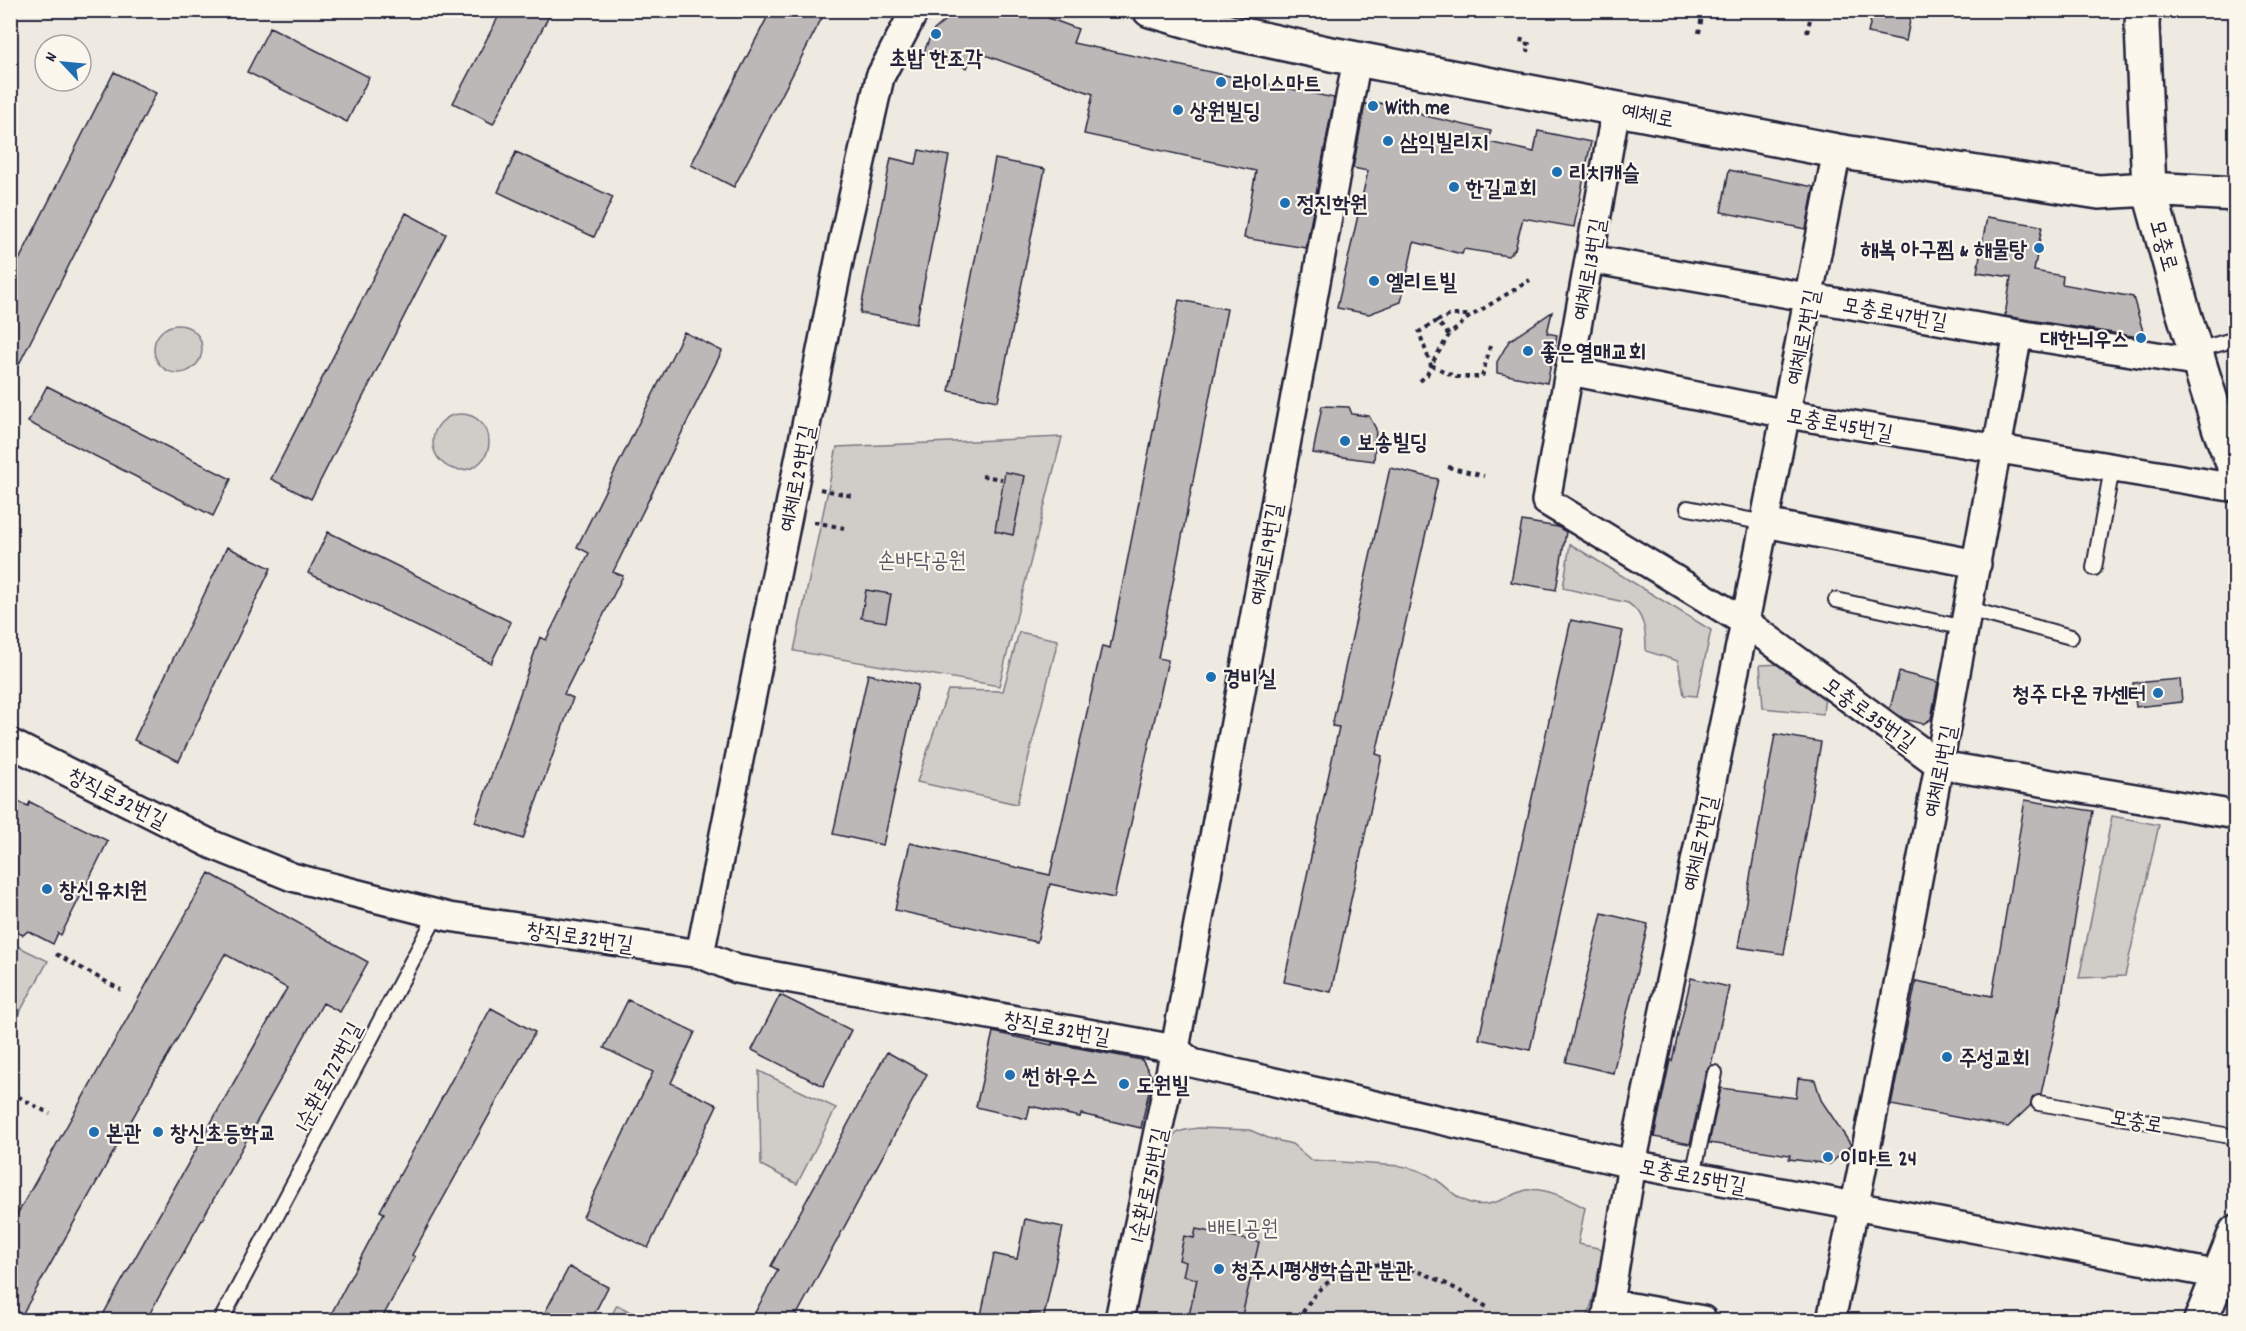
<svg xmlns="http://www.w3.org/2000/svg" width="2246" height="1331" font-family="Dekko,'Poor Story',sans-serif">
	<style>
		.green { fill: #d0cdc9; stroke: #797882; stroke-width: 1.5 }
		.building { fill: #bcb8b8; stroke: #22223b; stroke-width: 1.5 }
		.lines { fill: none; stroke-linecap: round; stroke-linejoin: round }
		.lane-casing { stroke: #22223b; stroke-width: 18 }
		.street-casing { stroke: #22223b; stroke-width: 32 }
		.secondary-casing { stroke: #22223b; stroke-width: 38 }
		.path { stroke: #22223b; stroke-width: 4; stroke-dasharray: 4.5 4.5; stroke-linecap: butt }
		.lane { stroke: #fbf7ec; stroke-width: 14 }
		.street { stroke: #fbf7ec; stroke-width: 27 }
		.secondary { stroke: #fbf7ec; stroke-width: 33 }
		.poi-dot { fill: #1f6fb2; stroke: #fbf7ec; stroke-width: 2 }
		.labels { text-anchor: middle; stroke-width: 4.5; stroke-linejoin: round; paint-order: stroke }
		.poi-label { font-size: 22px; font-weight: bold; fill: #22223b; stroke: #fbf7ec; text-anchor: start }
		.street-label { font-size: 22px; fill: #22223b; stroke: #fbf7ec }
		.park-label { font-size: 22px; fill: #565566; stroke: #fbf7ec }
	</style>
	<rect width="100%" height="100%" fill="#eeeae2"/>
	<filter id="ink" filterUnits="userSpaceOnUse"><feTurbulence type="fractalNoise" baseFrequency=".0167" numOctaves="2"/><feDisplacementMap in="SourceGraphic" scale="12" xChannelSelector="R" yChannelSelector="G"/><feConvolveMatrix kernelMatrix="1 2 1 2 8 2 1 2 1" color-interpolation-filters="sRGB"/></filter>
	<g filter="url(#ink)">
		<!-- green -->
		<path class="green" d="M154 349a24 24 0 1 1 48 0a24 24 0 1 1-48 0Z
			M433 442a28 28 0 1 1 56 0a28 28 0 1 1-56 0Z
			M 1062,437 L 999,686 L 794,651 L 837,447 Z
			M 1570,544 L 1711,630 L 1697,696 L 1684,695 L 1678,661 L 1646,651 C 1646,633 1645,614 1628,603 L 1563,588 Z
			M 1019,632 L 1058,640 L 1017,804 L 917,782 L 948,690 L 1003,691 Z
			M 1786,664 L 1825,694 L 1823,714 L 1763,708 L 1760,665 Z
			M 2112,816 L 2159,825 L 2125,976 L 2079,978 Z
			M 11,943 L 48,961 L 11,1028 Z
			M 759,1071 L 836,1108 L 797,1184 L 761,1165 Z
			M 1199,1128 L 1250,1130 L 1268,1138 L 1292,1144 L 1311,1160 L 1401,1166 C 1413,1168 1425,1172 1435,1179 C 1449,1187 1457,1201 1474,1204 C 1493,1207 1506,1197 1523,1191 C 1541,1185 1569,1199 1585,1208 L 1578,1244 L 1598,1248 L 1606,1253 L 1587,1320 L 1129,1320 L 1164,1150 C 1175,1131 1178,1130 1199,1128 Z
			M 617,1305 L 646,1320 L 609,1320 Z"/>
		<!-- building -->
		<path class="building" d="M 502,10 L 552,10 L 493,124 L 453,103 Z
			M 771,10 L 826,10 L 734,187 L 691,165 Z
			M 965,10 L 1027,10 L 1078,29 L 1073,43 L 1334,98 L 1306,248 L 1244,238 L 1256,171 L 1084,134 L 1093,94 L 974,51 L 967,68 L 924,52 L 932,32 L 953,14 Z
			M 1873,10 L 1912,10 L 1906,41 L 1868,33 Z
			M 270,27 L 369,77 L 347,122 L 247,72 Z
			M 114,72 L 156,93 L 10,382 L 10,278 Z
			M 1371,101 L 1421,113 L 1421,115 L 1491,131 L 1488,142 L 1534,152 L 1538,131 L 1591,142 L 1574,227 L 1523,218 L 1515,249 L 1508,256 L 1464,249 L 1462,254 L 1414,242 L 1401,302 L 1369,314 L 1337,308 L 1368,171 L 1353,168 L 1365,104 L 1370,105 Z
			M 919,150 L 949,156 L 916,324 L 860,313 L 891,158 L 916,164 Z
			M 516,152 L 613,197 L 594,237 L 498,192 Z
			M 995,159 L 1045,169 L 998,401 L 949,391 Z
			M 1729,170 L 1814,187 L 1806,229 L 1721,212 Z
			M 406,213 L 446,234 L 311,499 L 271,479 Z
			M 1987,217 L 2042,226 L 2034,271 L 2063,276 L 2062,284 L 2133,297 L 2145,338 L 2005,316 L 2011,277 L 1977,272 Z
			M 1179,300 L 1227,309 L 1158,658 L 1168,660 L 1114,898 L 1050,884 L 1037,942 L 895,910 L 910,843 L 1050,875 L 1102,646 L 1110,648 Z
			M 1552,312 L 1547,333 L 1557,335 L 1547,383 L 1497,373 L 1497,362 L 1509,341 Z
			M 684,332 L 722,351 L 613,572 L 623,576 L 564,694 L 573,698 L 523,839 L 475,822 L 540,637 L 546,640 L 589,553 L 577,547 Z
			M 47,386 L 231,479 L 213,516 L 28,422 Z
			M 1322,406 L 1349,407 L 1352,414 L 1369,416 L 1376,429 L 1374,461 L 1313,453 Z
			M 1390,468 L 1438,479 L 1376,754 L 1382,756 L 1331,992 L 1284,982 L 1339,727 L 1332,726 Z
			M 1005,472 L 1025,476 L 1013,535 L 995,531 Z
			M 1522,521 L 1558,527 L 1566,532 L 1556,590 L 1511,582 Z
			M 328,532 L 511,622 L 491,663 L 308,573 Z
			M 227,547 L 271,568 L 179,761 L 134,740 Z
			M 866,590 L 891,594 L 886,622 L 861,618 Z
			M 1571,620 L 1623,631 L 1530,1050 L 1479,1039 Z
			M 1899,672 L 1938,682 L 1931,719 L 1923,724 L 1904,719 L 1890,709 Z
			M 868,674 L 918,685 L 883,845 L 833,834 Z
			M 2180,679 L 2182,702 L 2136,707 L 2133,683 Z
			M 1775,734 L 1821,742 L 1784,954 L 1738,947 Z
			M 10,798 L 28,806 L 30,802 L 108,841 L 61,935 L 58,933 L 53,944 L 28,931 L 23,935 L 10,929 Z
			M 2025,800 L 2093,811 L 2061,1002 L 2041,1094 L 2033,1097 L 2030,1106 L 2008,1127 L 1891,1105 L 1916,981 L 1992,996 Z
			M 209,873 L 368,962 L 340,1012 L 323,1003 L 146,1320 L 100,1320 L 287,988 L 225,954 L 19,1320 L 10,1320 L 10,1227 Z
			M 1602,913 L 1648,924 L 1613,1073 L 1566,1062 Z
			M 1691,978 L 1729,987 L 1711,1065 L 1706,1071 L 1690,1144 L 1654,1137 L 1670,1060 L 1672,1061 Z
			M 780,995 L 851,1030 L 823,1086 L 752,1050 Z
			M 628,1000 L 695,1032 L 671,1083 L 717,1105 L 648,1248 L 583,1217 L 653,1072 L 604,1048 Z
			M 491,1008 L 535,1032 L 412,1255 L 415,1257 L 381,1320 L 328,1320 L 384,1213 L 380,1211 Z
			M 993,1032 L 1052,1045 L 1052,1043 L 1142,1060 L 1152,1077 L 1141,1128 L 1081,1114 L 1080,1117 L 1030,1106 L 1027,1119 L 976,1107 Z
			M 887,1052 L 927,1074 L 794,1320 L 751,1320 L 778,1270 L 771,1266 Z
			M 1798,1078 L 1815,1080 L 1821,1100 L 1851,1145 L 1830,1164 L 1789,1159 L 1790,1155 L 1709,1143 L 1721,1088 L 1796,1098 Z
			M 1025,1219 L 1063,1227 L 1044,1317 L 1027,1314 L 1025,1320 L 980,1320 L 994,1254 L 1017,1259 Z
			M 1196,1229 L 1259,1242 L 1241,1320 L 1188,1320 L 1197,1279 L 1183,1276 L 1186,1262 L 1179,1260 L 1184,1236 L 1194,1238 Z
			M 569,1267 L 608,1287 L 591,1320 L 541,1320 Z"/>
		<g class="lines">
			<!-- lane casing -->
			<g class="lane-casing">
				<path id="lane" d="M 2197,350 L 2236,339
					M 1688,508 L 1765,523
					M 2094,568 L 2112,468
					M 1836,600 L 1965,628
					M 1968,609 L 2071,637
					M 2039,1103 L 2236,1137
					M 1693,1175 L 1715,1073
					M 221,1320 L 437,914"/>
			</g>
			<!-- street casing -->
			<g class="street-casing">
				<path id="street" d="M 1616,108 L 1546,501 L 1745,622 L 1940,765 L 2236,815
					M 1590,259 L 2018,334 L 2201,363
					M 1570,371 L 1787,414 L 2236,488
					M 1765,523 L 1977,564
					M 10,743 L 213,845 L 292,877 L 449,917 L 700,954 L 737,969 L 1175,1049 L 1192,1063 L 1632,1164 L 2236,1278
					M 700,954 L 843,241 L 880,77 L 915,10
					M 1609,1303 L 1703,1320
					M 1119,1320 L 1175,1049 L 1357,59
					M 1606,1320 L 1632,1164 L 1745,622 L 1837,151
					M 1831,1320 C 1900,993 1957,663 2018,334"/>
			</g>
			<!-- secondary casing -->
			<g class="secondary-casing">
				<path id="secondary" d="M 1150,10 L 1216,29 L 1331,54 L 1837,151 L 2099,192 L 2149,189 L 2236,194
					M 2143,10 L 2142,25 L 2149,189 L 2183,311 L 2220,430 L 2236,471
					M 2201,1320 L 2236,1232"/>
			</g>
			<!-- path -->
			<path class="path" d="M 1595,14 L 1596,10
				M 1699,33 L 1703,10
				M 1807,33 L 1812,10
				M 1522,38 L 1521,43 L 1529,44 L 1528,52
				M 1437,321 L 1451,315 L 1471,315
				M 1490,346 L 1482,377 L 1456,377 L 1431,365 L 1449,335 L 1468,318 L 1530,280
				M 1420,381 L 1427,375 L 1431,365 L 1419,332 L 1437,321 L 1449,335
				M 1448,467 L 1484,476
				M 982,476 L 1002,479
				M 820,489 L 852,496
				M 814,522 L 844,528
				M 56,954 L 121,990
				M 10,1066 L 15,1071 L 10,1078
				M 10,1092 L 50,1114
				M 1298,1320 C 1304,1311 1310,1299 1319,1290 C 1373,1239 1434,1275 1487,1307"/>
			<!-- lane -->
			<use href="#lane" class="lane"/>
			<!-- street -->
			<use href="#street" class="street"/>
			<!-- secondary -->
			<use href="#secondary" class="secondary"/>
		</g>
	</g>
	<!-- markers -->
	<g class="poi-dot">
		<circle cx="936" cy="34" r="6"/>
		<circle cx="1221" cy="82" r="6"/>
		<circle cx="1373" cy="106" r="6"/>
		<circle cx="1178" cy="110" r="6"/>
		<circle cx="1388" cy="141" r="6"/>
		<circle cx="1557" cy="172" r="6"/>
		<circle cx="1454" cy="187" r="6"/>
		<circle cx="1285" cy="203" r="6"/>
		<circle cx="2039" cy="248" r="6"/>
		<circle cx="1374" cy="281" r="6"/>
		<circle cx="2141" cy="338" r="6"/>
		<circle cx="1528" cy="351" r="6"/>
		<circle cx="1345" cy="441" r="6"/>
		<circle cx="1211" cy="677" r="6"/>
		<circle cx="2158" cy="693" r="6"/>
		<circle cx="47" cy="889" r="6"/>
		<circle cx="1947" cy="1057" r="6"/>
		<circle cx="1010" cy="1075" r="6"/>
		<circle cx="1124" cy="1084" r="6"/>
		<circle cx="94" cy="1132" r="6"/>
		<circle cx="158" cy="1132" r="6"/>
		<circle cx="1828" cy="1157" r="6"/>
		<circle cx="1219" cy="1269" r="6"/>
	</g>
	<g class="labels">
		<!-- poi labels -->
		<g class="poi-label">
			<text x="936" y="65" text-anchor="middle">초밥 한조각</text>
			<text x="1233" y="90">라이스마트</text>
			<text x="1385" y="114">With me</text>
			<text x="1190" y="118">상원빌딩</text>
			<text x="1400" y="149">삼익빌리지</text>
			<text x="1569" y="180">리치캐슬</text>
			<text x="1466" y="195">한길교회</text>
			<text x="1297" y="211">정진학원</text>
			<text x="2027" y="256" text-anchor="end">해복 아구찜 &amp; 해물탕</text>
			<text x="1386" y="289">엘리트빌</text>
			<text x="2129" y="346" text-anchor="end">대한늬우스</text>
			<text x="1540" y="359">좋은열매교회</text>
			<text x="1357" y="449">보송빌딩</text>
			<text x="1223" y="685">경비실</text>
			<text x="2146" y="701" text-anchor="end">청주 다온 카센터</text>
			<text x="59" y="897">창신유치원</text>
			<text x="1959" y="1065">주성교회</text>
			<text x="1022" y="1083">썬 하우스</text>
			<text x="1136" y="1092">도원빌</text>
			<text x="106" y="1140">본관</text>
			<text x="170" y="1140">창신초등학교</text>
			<text x="1840" y="1165">이마트 24</text>
			<text x="1231" y="1277">청주시평생학습관 분관</text>
		</g>
		<!-- street labels -->
		<g class="street-label">
			<text transform="translate(1648 114) rotate(11)" y="8">예체로</text>
			<text transform="translate(2165 245) rotate(74)" y="8">모충로</text>
			<text transform="translate(1588 269) rotate(-80)" y="8">예체로13번길</text>
			<text transform="translate(1895 312) rotate(10)" y="8">모충로47번길</text>
			<text transform="translate(1802 337) rotate(-79)" y="8">예체로7번길</text>
			<text transform="translate(1840 423) rotate(10)" y="8">모충로45번길</text>
			<text transform="translate(796 478) rotate(-79)" y="8">예체로29번길</text>
			<text transform="translate(1265 554) rotate(-80)" y="8">예체로19번길</text>
			<text transform="translate(1870 713) rotate(36)" y="8">모충로35번길</text>
			<text transform="translate(1939 771) rotate(-79)" y="8">예체로1번길</text>
			<text transform="translate(118 797) rotate(27)" y="8">창직로32번길</text>
			<text transform="translate(1699 843) rotate(-78)" y="8">예체로7번길</text>
			<text transform="translate(580 936) rotate(8)" y="8">창직로32번길</text>
			<text transform="translate(1057 1027) rotate(10)" y="8">창직로32번길</text>
			<text transform="translate(327 1076) rotate(-62)" y="8">1순환로727번길</text>
			<text transform="translate(2137 1120) rotate(10)" y="8">모충로</text>
			<text transform="translate(1693 1175) rotate(11)" y="8">모충로25번길</text>
			<text transform="translate(1147 1185) rotate(-78)" y="8">1순환로751번길</text>
		</g>
		<!-- park labels -->
		<g class="park-label">
			<text x="922" y="567">손바닥공원</text>
			<text x="1243" y="1235">배티공원</text>
		</g>
	</g>
	<!-- margin -->
	<rect width="2246" height="1331" fill="none" stroke="#fbf7ec" stroke-width="36"/>
	<rect x="18" y="18" width="2210" height="1295" fill="none" stroke="#22223b" stroke-width="2" filter="url(#ink)"/>
	<!-- north arrow -->
	<g transform="translate(63 63) rotate(296)"><circle r="28" fill="#fbf7ec" stroke="#a4a2a5" stroke-width="1.5"/>
	<path d="M0-4.5L10 22L0 15L-10 22Z" fill="#1f6fb2"/>
	<text y="-9" font-size="16" font-weight="bold" text-anchor="middle" fill="#22223b">N</text>
	</g>
</svg>
